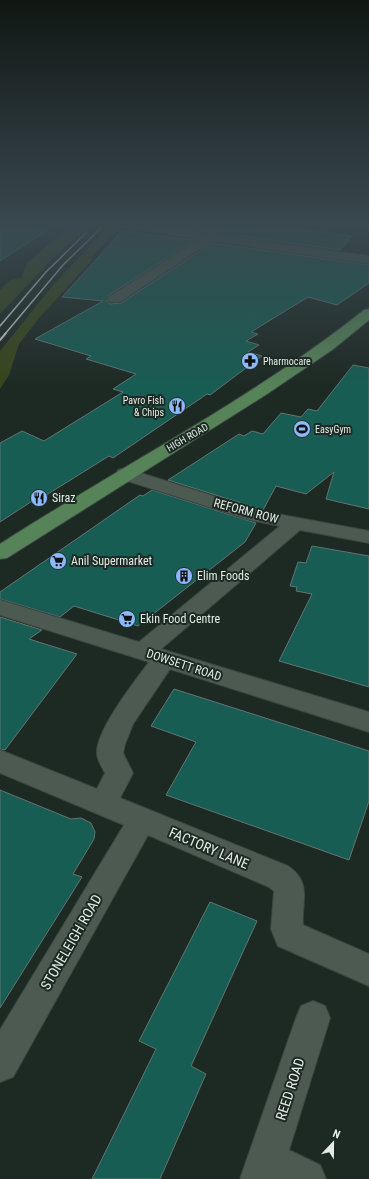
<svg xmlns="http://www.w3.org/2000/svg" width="369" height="1179" font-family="'Roboto Condensed',sans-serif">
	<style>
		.green { fill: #38461b }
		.building { fill: #175d53; stroke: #637471 }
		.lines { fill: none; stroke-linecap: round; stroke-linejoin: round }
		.minor-casing { stroke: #3b4641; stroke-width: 2 }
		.major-casing { stroke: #3b4641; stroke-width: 2 }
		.minor { fill: #4c5a52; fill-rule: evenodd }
		.major { fill: #578359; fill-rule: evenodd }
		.rail-far1 { stroke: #ccd5d0; stroke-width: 1.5 }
		.rail { stroke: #ccd5d0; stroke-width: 2 }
		.labels { text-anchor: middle; stroke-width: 4; stroke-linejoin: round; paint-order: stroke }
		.far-poi-label { font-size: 10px; fill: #e3ece7; stroke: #1d2923; text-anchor: start }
		.far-street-label { font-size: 10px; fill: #e3ece7; stroke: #1d2923 }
		.poi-label { font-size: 12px; fill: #e3ece7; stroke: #1d2923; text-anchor: start }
		.street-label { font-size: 12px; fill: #e3ece7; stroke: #1d2923 }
		.near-street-label { font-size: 14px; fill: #e3ece7; stroke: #1d2923 }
	</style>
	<rect width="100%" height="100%" fill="#1d2923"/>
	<!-- green -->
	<path class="green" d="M 73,224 L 90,224 L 56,255 L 0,314 L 0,290 L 10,280 L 21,278 L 28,262 Z
		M 109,226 L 120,228 L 90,258 L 93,259 L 39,318 L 19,344 L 9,375 L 0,389 L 0,351 L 54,284 Z"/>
	<!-- building -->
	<path class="building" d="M 11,224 L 57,224 L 0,261 L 0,230 Z
		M 178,224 L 264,224 L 352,236 L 340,250 L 223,234 L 221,230 L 216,229 L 208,231 L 175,227 Z
		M 122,231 L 195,240 L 109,295 L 107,300 L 110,304 L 121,303 L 212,243 L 369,265 L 369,283 L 337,305 L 308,297 L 251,332 L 258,334 L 246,341 L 259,345 L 248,352 L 262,356 L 210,395 L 207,394 L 113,458 L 109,456 L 40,499 L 37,498 L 0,522 L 0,443 L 22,431 L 44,441 L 123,392 L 113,389 L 136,374 L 86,359 L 91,356 L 35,339 L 103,301 L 62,297 Z
		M 353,365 L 369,368 L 369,509 L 326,499 L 334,472 L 306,494 L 276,486 L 263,510 L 168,480 L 239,434 L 244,436 L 252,431 L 263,434 L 281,413 L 301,417 L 308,409 L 317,411 Z
		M 152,490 L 256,523 L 245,542 L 138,626 L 74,606 L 60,617 L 0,599 L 0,592 L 140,495 L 143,496 Z
		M 312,546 L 369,556 L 369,687 L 279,661 L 312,594 L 296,591 L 297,587 L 290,586 L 298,562 L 306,563 Z
		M 0,617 L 42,630 L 29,639 L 77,654 L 5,750 L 0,749 Z
		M 174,689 L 369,751 L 369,801 L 349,860 L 166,795 L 196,742 L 151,726 Z
		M 0,790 L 71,819 L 81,818 L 91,823 L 95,832 L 94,839 L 73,874 L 82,877 L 0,1008 Z
		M 210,902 L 257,921 L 191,1066 L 206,1074 L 160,1179 L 92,1179 L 156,1049 L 139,1041 Z"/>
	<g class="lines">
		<!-- minor casing -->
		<g class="minor-casing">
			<path id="minor" d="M 117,224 L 146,224 L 208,233 L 216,230 L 220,231 L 222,233 L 221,235 L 369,256 L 369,264 L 212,241 L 120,302 L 110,302 L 108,299 L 110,296 L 199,239 L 123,227 Z
				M 125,468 L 261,511 L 369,531 L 369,543 L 300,530 L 161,649 L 369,712 L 369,732 L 170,669 L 133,724 L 125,744 L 123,753 L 133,773 L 120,798 L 288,866 C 313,883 301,902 303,925 L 369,954 L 369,986 L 278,946 L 271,929 L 274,891 L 269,887 L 148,835 L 13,1077 L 0,1082 L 0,1030 L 124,825 L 0,773 L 0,750 L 97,789 L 105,773 C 102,767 97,760 97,753 C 96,730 135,681 149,662 L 0,615 L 0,600 L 139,642 L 280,526 L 250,520 L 118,478 L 116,474 L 118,470 Z
				M 313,1001 L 325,1006 L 330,1018 L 289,1150 L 320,1165 L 326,1179 L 240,1179 L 296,1018 L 301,1006 Z"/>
		</g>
		<!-- major casing -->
		<g class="major-casing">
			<path id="major" d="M 369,309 L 369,320 L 332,350 L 267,394 L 7,558 L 0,559 L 0,544 C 121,466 251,400 364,310 Z"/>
		</g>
		<!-- minor -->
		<use href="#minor" class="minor"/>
		<!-- major -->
		<use href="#major" class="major"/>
		<!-- rail-far1 -->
		<path class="rail-far1" d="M 0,326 L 46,272 L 87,232
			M 5,334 L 63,265 L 105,224"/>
		<!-- rail -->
		<path class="rail" d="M 0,340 L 6,333"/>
	</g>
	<!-- sky -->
	<linearGradient id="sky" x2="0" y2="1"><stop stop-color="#101713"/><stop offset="0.58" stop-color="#3a4950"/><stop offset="1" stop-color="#3a4950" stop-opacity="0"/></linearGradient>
	<rect width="369" height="389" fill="url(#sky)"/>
	<!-- icons -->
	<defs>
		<g id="pharmacy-disc" transform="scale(0.9)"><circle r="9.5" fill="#8cb9fc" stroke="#1d2923"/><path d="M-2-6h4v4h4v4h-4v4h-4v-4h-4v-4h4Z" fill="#111"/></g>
		<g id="restaurant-disc" transform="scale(0.9)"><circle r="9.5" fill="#8cb9fc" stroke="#1d2923"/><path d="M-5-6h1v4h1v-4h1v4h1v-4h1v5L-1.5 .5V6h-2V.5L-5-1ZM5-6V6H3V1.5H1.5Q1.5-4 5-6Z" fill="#111"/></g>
		<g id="stadium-disc" transform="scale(0.9)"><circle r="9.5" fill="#8cb9fc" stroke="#1d2923"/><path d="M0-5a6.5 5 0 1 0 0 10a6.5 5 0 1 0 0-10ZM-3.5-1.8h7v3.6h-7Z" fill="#111"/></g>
		<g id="supermarket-disc" transform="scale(0.9)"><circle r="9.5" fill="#8cb9fc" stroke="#1d2923"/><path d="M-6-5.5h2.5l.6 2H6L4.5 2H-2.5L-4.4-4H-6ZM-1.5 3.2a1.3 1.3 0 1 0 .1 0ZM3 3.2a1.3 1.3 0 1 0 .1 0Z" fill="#111"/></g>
		<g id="building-disc" transform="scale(0.9)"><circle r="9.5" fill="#8cb9fc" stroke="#1d2923"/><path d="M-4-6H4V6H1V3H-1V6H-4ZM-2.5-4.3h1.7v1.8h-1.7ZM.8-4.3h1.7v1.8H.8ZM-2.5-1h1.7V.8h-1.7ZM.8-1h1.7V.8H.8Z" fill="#111"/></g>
	</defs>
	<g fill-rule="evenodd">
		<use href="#pharmacy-disc" x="250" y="361"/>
		<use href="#restaurant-disc" x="177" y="406"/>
		<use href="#stadium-disc" x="302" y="429"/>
		<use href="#restaurant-disc" x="39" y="498"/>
		<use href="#supermarket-disc" x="58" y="561"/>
		<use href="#building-disc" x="184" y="576"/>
		<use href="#supermarket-disc" x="127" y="619"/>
	</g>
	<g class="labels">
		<!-- far-poi labels -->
		<g class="far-poi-label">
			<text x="263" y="365">Pharmocare</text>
			<text x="164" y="404" text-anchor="end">Pavro Fish<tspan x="164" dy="12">&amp; Chips</tspan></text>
			<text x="315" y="433">EasyGym</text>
		</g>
		<!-- far-street labels -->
		<g class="far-street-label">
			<text transform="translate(187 437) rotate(-30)" y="4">HIGH ROAD</text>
		</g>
		<!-- poi labels -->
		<g class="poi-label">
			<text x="52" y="502">Siraz</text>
			<text x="71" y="565">Anil Supermarket</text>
			<text x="197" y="580">Elim Foods</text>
			<text x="140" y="623">Ekin Food Centre</text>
		</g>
		<!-- street labels -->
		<g class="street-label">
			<text transform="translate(246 511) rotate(15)" y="4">REFORM ROW</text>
			<text transform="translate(184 665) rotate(18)" y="4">DOWSETT ROAD</text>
		</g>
		<!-- near-street labels -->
		<g class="near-street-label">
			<text transform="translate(209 848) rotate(23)" y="5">FACTORY LANE</text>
			<text transform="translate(71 942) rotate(-60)" y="5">STONELEIGH ROAD</text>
			<text transform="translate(290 1089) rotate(-72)" y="5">REED ROAD</text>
		</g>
	</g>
	<!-- north arrow -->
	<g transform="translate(333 1143) rotate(22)" stroke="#1d2923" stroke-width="3" paint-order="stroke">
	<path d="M0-3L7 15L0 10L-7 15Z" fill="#e3ece7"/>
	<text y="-6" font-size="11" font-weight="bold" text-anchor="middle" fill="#e3ece7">N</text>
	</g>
</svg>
